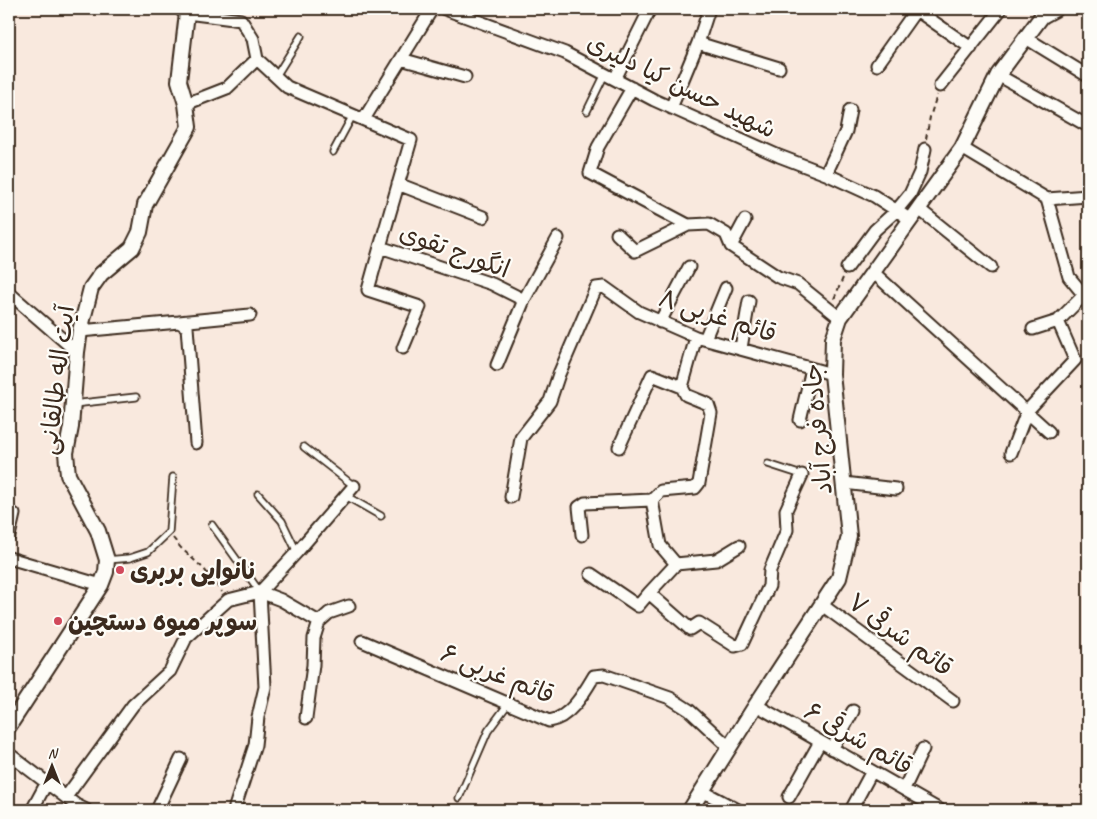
<svg xmlns="http://www.w3.org/2000/svg" width="1097" height="819" font-family="Caveat,'Playpen Sans Arabic',sans-serif">
	<style>
		.lines { fill: none; stroke-linecap: round; stroke-linejoin: round }
		.service-casing { stroke: #3b2a1e; stroke-width: 9 }
		.minor-casing { stroke: #3b2a1e; stroke-width: 15 }
		.tertiary-casing { stroke: #3b2a1e; stroke-width: 18 }
		.path { stroke: #3b2a1e; stroke-width: 2; stroke-dasharray: 5 4; stroke-linecap: butt }
		.service { stroke: #fdfcf7; stroke-width: 5.5 }
		.minor { stroke: #fdfcf7; stroke-width: 11 }
		.tertiary { stroke: #fdfcf7; stroke-width: 14 }
		.poi-dot { fill: #d1495b; stroke: #fdfcf7; stroke-width: 2 }
		.labels { text-anchor: middle; stroke-width: 4.5; stroke-linejoin: round; paint-order: stroke }
		.street-label { font-size: 25px; fill: #3b2a1e; stroke: #fdfcf7 }
		.poi-label { font-size: 25px; font-weight: bold; fill: #3b2a1e; stroke: #fdfcf7; text-anchor: start }
	</style>
	<rect width="100%" height="100%" fill="#f9e9de"/>
	<filter id="ink" filterUnits="userSpaceOnUse"><feTurbulence type="fractalNoise" baseFrequency=".02" numOctaves="2"/><feDisplacementMap in="SourceGraphic" scale="10" xChannelSelector="R" yChannelSelector="G"/><feConvolveMatrix kernelMatrix="1 2 1 2 8 2 1 2 1" color-interpolation-filters="sRGB"/></filter>
	<g filter="url(#ink)">
		<g class="lines">
			<!-- service casing -->
			<g class="service-casing">
				<path id="service" d="M 276,76 L 301,36
					M 587,111 L 605,74
					M 333,152 L 353,115
					M 73,404 L 136,397
					M 304,447 L 354,486
					M 768,464 L 802,475
					M 258,494 L 282,521 L 297,552
					M 346,496 L 381,516
					M 212,525 L 260,592
					M 107,560 L 130,558 L 148,552 L 169,532 L 173,477
					M 459,798 L 488,731 L 508,704"/>
			</g>
			<!-- minor casing -->
			<g class="minor-casing">
				<path id="minor" d="M 445,9 L 565,53 L 654,100 L 779,156 L 826,174 L 874,196 L 911,220
					M 915,9 L 971,48
					M 187,13 L 241,20
					M 241,20 L 253,39 L 257,59 L 287,87 L 411,140 L 380,247 L 492,284 L 524,300 L 558,238
					M 1026,38 L 1088,76
					M 698,43 L 709,9
					M 401,59 L 465,77
					M 877,65 L 916,10
					M 998,75 L 1088,126
					M 615,79 L 649,11
					M 940,86 L 1001,9
					M 632,88 L 598,147 L 590,173 L 688,225 L 709,224 L 726,234 L 731,246 L 778,277 L 798,284 L 840,318
					M 186,104 L 227,88 L 257,59
					M 671,108 L 698,43 L 779,68
					M 364,119 L 432,9
					M 962,148 L 1047,199 L 1069,277 L 1084,295 L 1088,291
					M 826,174 L 846,131 L 850,110
					M 398,184 L 483,217
					M 1047,199 L 1088,196
					M 919,209 L 991,267
					M 617,234 L 635,251 L 688,225
					M 731,246 L 745,220
					M 380,247 L 368,290 L 420,307 L 403,348
					M 847,268 L 875,230 L 896,211 L 910,194 L 920,172 L 925,149
					M 874,273 L 1049,432
					M 9,293 L 77,352
					M 179,322 L 250,315
					M 660,322 L 689,267
					M 1033,329 L 1058,321
					M 80,331 L 179,322 L 187,327 L 196,443
					M 705,339 L 726,288
					M 741,348 L 749,301
					M 497,365 L 524,300
					M 800,420 L 812,369
					M 619,447 L 652,375 L 682,387
					M 1011,453 L 1027,411 L 1075,360 L 1058,321 L 1084,295
					M 844,483 L 896,489
					M 511,497 L 521,438 L 550,401 L 559,374 L 596,288 L 604,287 L 639,312 L 696,337 L 832,374
					M 582,535 L 579,507 L 585,503 L 652,500
					M 9,536 L 14,514
					M 739,546 L 716,560 L 676,564 L 649,593 L 690,629 L 699,623 L 735,646 L 742,644 L 769,586 L 770,570 L 787,530 L 786,510 L 802,475
					M 9,558 L 101,585
					M 676,564 L 660,545 L 652,500 L 661,491 L 695,488 L 699,483 L 711,413 L 708,404 L 686,395 L 682,387 L 696,337
					M 591,574 L 638,606 L 649,593
					M 822,605 L 953,701
					M 362,641 L 549,721 C 570,718 584,693 594,676 L 604,675 L 670,698 L 689,710 L 729,747
					M 756,705 L 940,810
					M 306,718 L 313,665 L 314,638 L 319,622 L 329,613 L 349,606
					M 832,749 L 853,711
					M 9,754 L 76,805 L 86,810
					M 904,789 L 923,749
					M 702,791 L 738,810
					M 66,797 L 133,705 L 170,671 L 186,638 L 228,600 L 260,592 L 297,552 L 354,486
					M 789,797 L 820,742
					M 235,807 L 255,745 L 258,717 L 265,687 L 260,592 L 281,600 L 319,622
					M 32,810 L 46,784
					M 157,810 L 181,759
					M 851,810 L 872,771"/>
			</g>
			<!-- tertiary casing -->
			<g class="tertiary-casing">
				<path id="tertiary" d="M 9,726 L 101,585 L 106,572 L 107,560 L 98,531 L 68,475 L 66,453 L 71,427 L 77,352 L 80,331 L 91,288 L 101,274 L 132,248 L 140,232 L 145,205 L 189,127 L 186,104 L 179,81 L 187,13 L 182,9
					M 690,810 L 756,705 L 839,578 L 849,536 L 832,374 L 833,339 L 840,318 L 962,148 L 998,75 L 1042,16 L 1055,9"/>
			</g>
			<!-- path -->
			<path class="path" d="M 926,139 L 930,117 L 937,95
				M 834,299 L 843,278
				M 173,538 L 181,548 L 204,569 L 222,592"/>
			<!-- service -->
			<use href="#service" class="service"/>
			<!-- minor -->
			<use href="#minor" class="minor"/>
			<!-- tertiary -->
			<use href="#tertiary" class="tertiary"/>
		</g>
	</g>
	<!-- markers -->
	<g class="poi-dot">
		<circle cx="120" cy="570" r="5"/>
		<circle cx="58" cy="621" r="5"/>
	</g>
	<g class="labels">
		<!-- street labels -->
		<g class="street-label">
			<text transform="translate(682 85) rotate(26)" y="9">شهید حسن کیا دلیری</text>
			<text transform="translate(455 250) rotate(20)" y="9">انگورج تقوی</text>
			<text transform="translate(718 315) rotate(18)" y="9">قائم غربی ۸</text>
			<text transform="translate(56 380) rotate(-83)" y="9">آیت اله طالقانی</text>
			<text transform="translate(817 429) rotate(-95)" y="9">جاده فرج آباد</text>
			<text transform="translate(901 634) rotate(36)" y="9">قائم شرقی ۷</text>
			<text transform="translate(498 673) rotate(22)" y="9">قائم غربی ۶</text>
			<text transform="translate(859 738) rotate(30)" y="9">قائم شرقی ۶</text>
		</g>
		<!-- poi labels -->
		<g class="poi-label">
			<text x="130" y="579">نانوایی بربری</text>
			<text x="68" y="630">سوپر میوه دستچین</text>
		</g>
	</g>
	<!-- margin -->
	<rect width="1097" height="819" fill="none" stroke="#fdfcf7" stroke-width="30"/>
	<rect x="15" y="15" width="1067" height="789" fill="none" stroke="#3b2a1e" stroke-width="2" filter="url(#ink)"/>
	<!-- north arrow -->
	<g transform="translate(52 766)" stroke="#fdfcf7" stroke-width="4" paint-order="stroke">
	<path d="M0-4L9 19L0 12L-9 19Z" fill="#3b2a1e"/>
	<text y="-8" font-size="14" font-weight="bold" text-anchor="middle" fill="#3b2a1e">N</text>
	</g>
</svg>
